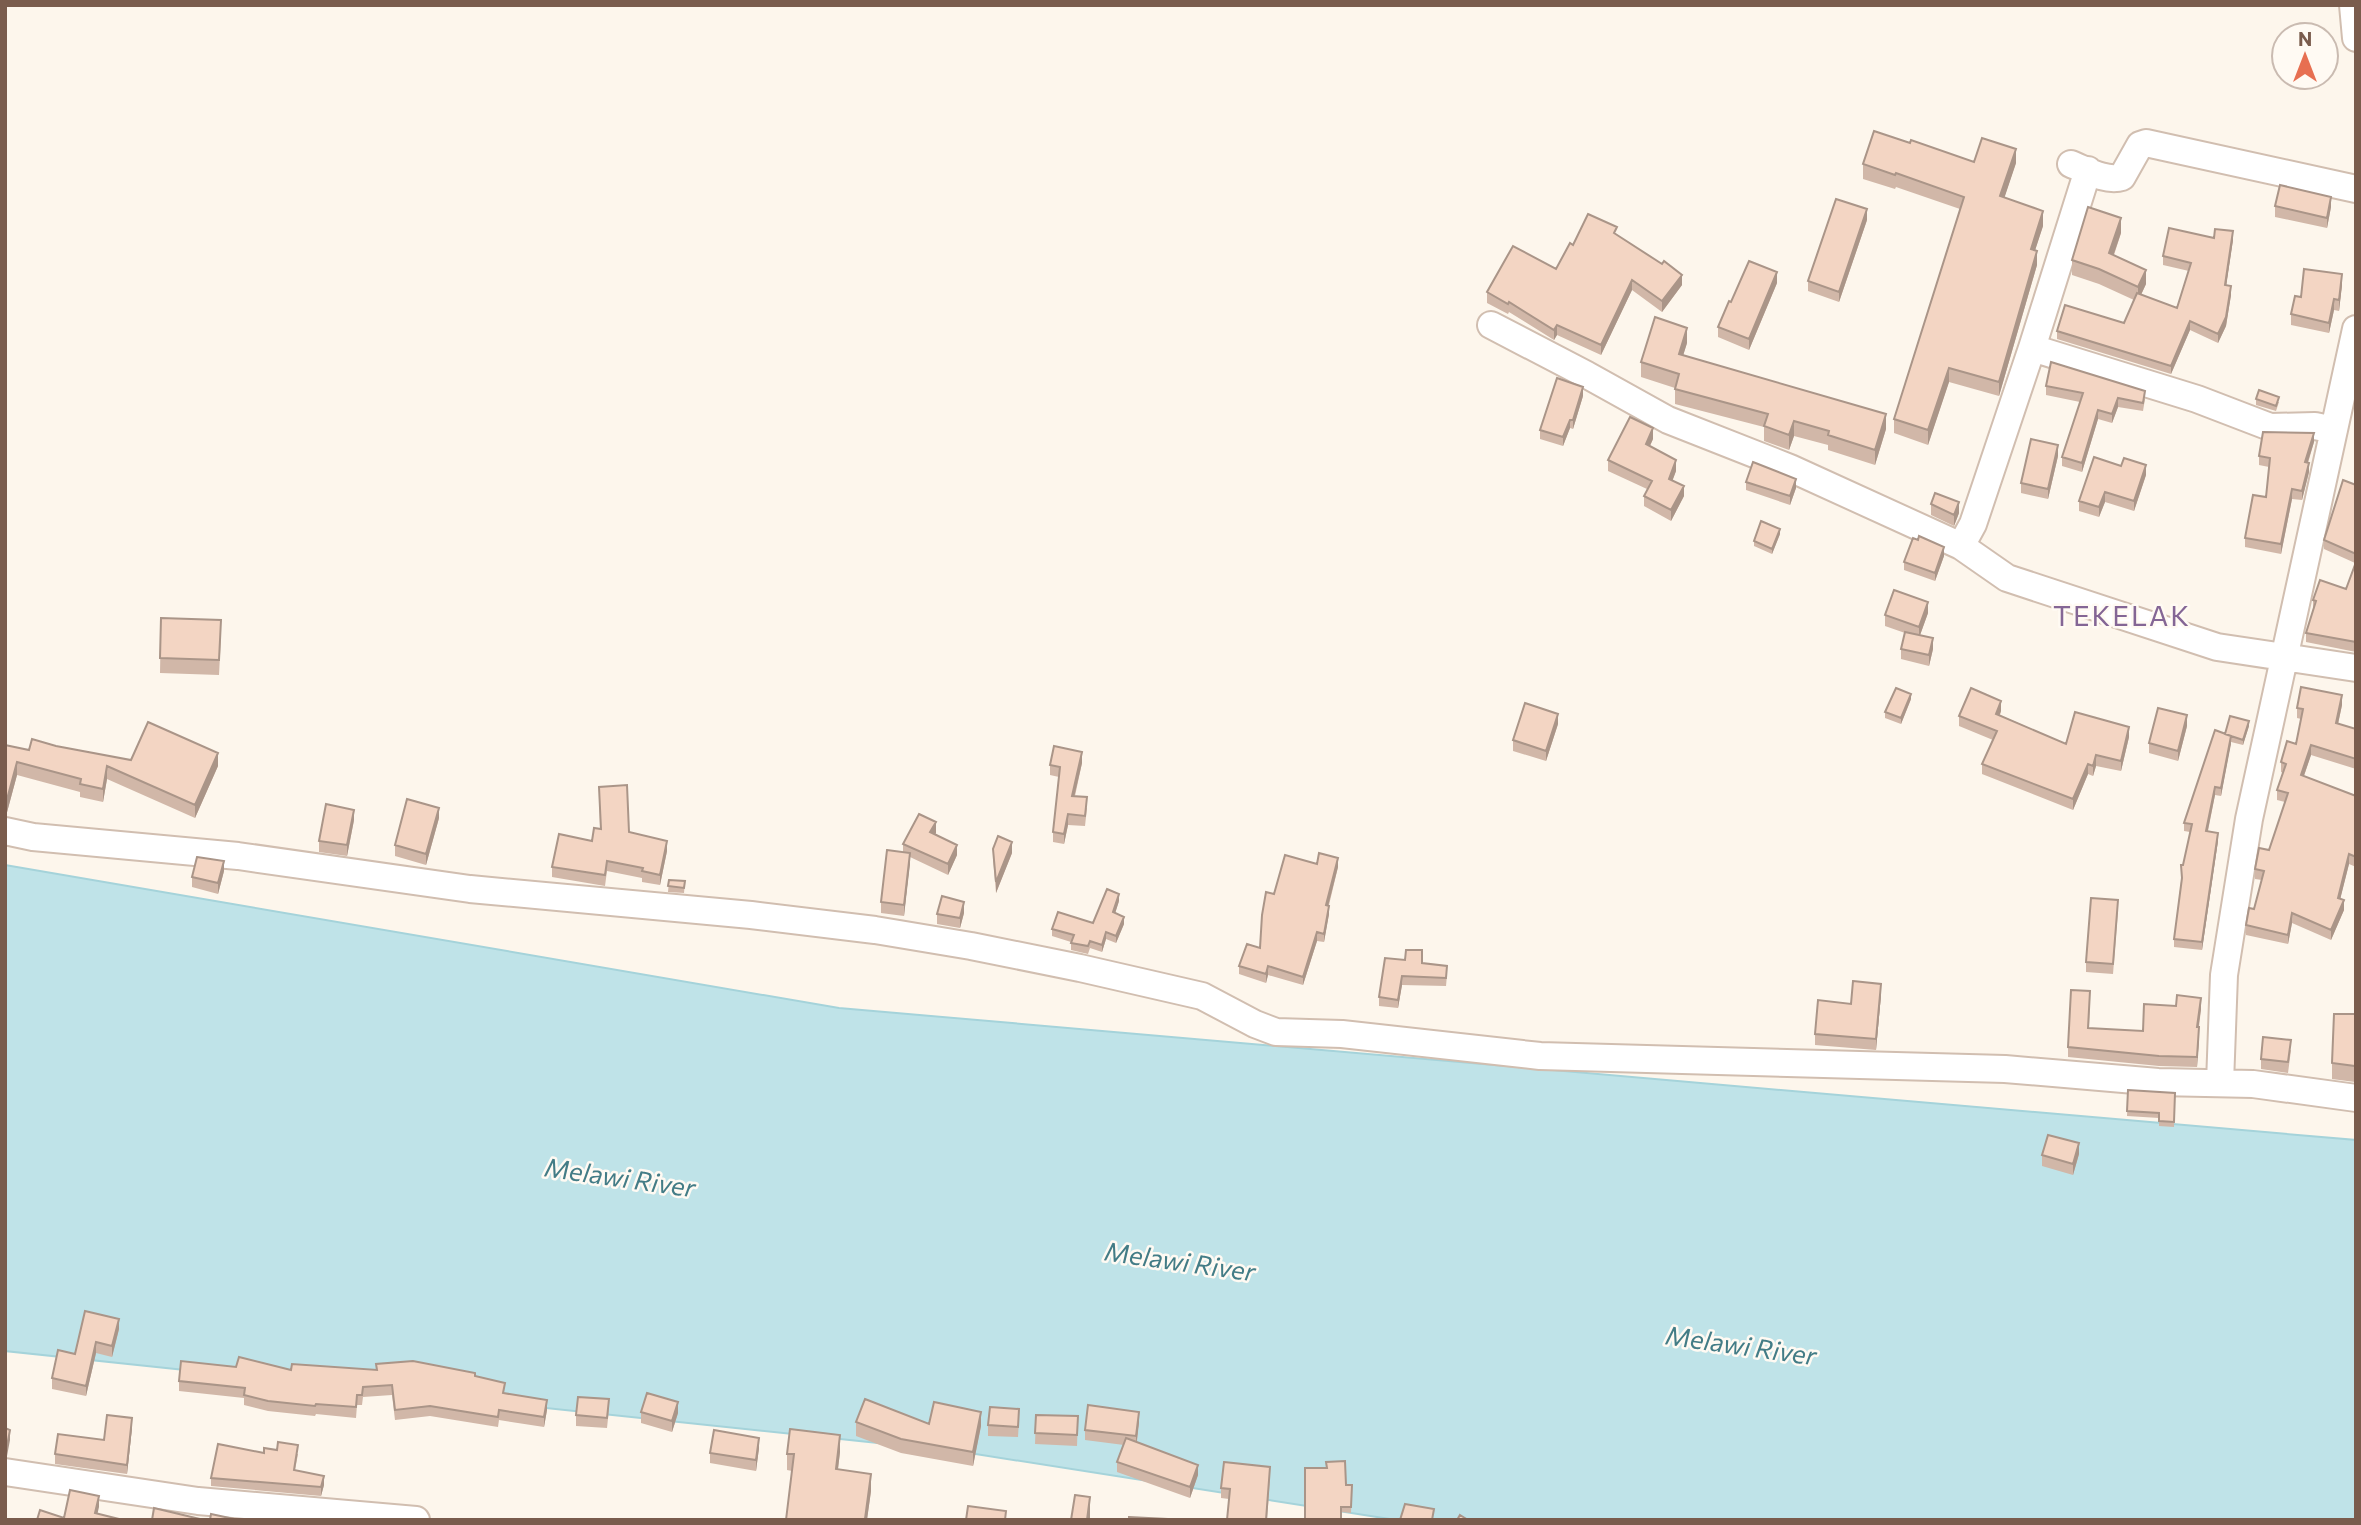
<svg xmlns="http://www.w3.org/2000/svg" width="2361" height="1525" font-family="Commissioner,sans-serif">
	<style>
		.water { fill: #bfe3e8; stroke: #a5d3da; stroke-width: 2 }
		.lines { fill: none; stroke-linecap: round; stroke-linejoin: round }
		.minor-casing { stroke: #d1beb0; stroke-width: 30 }
		.minor { stroke: #fff; stroke-width: 26 }
		.wall { fill: #d1b7a8 }
		.shaded-wall { fill: #aa9588 }
		.building { fill: #f3d5c3; stroke: #aa9588; stroke-width: 2 }
		.labels { text-anchor: middle; stroke-width: 5; stroke-linejoin: round; paint-order: stroke }
		.water-label { font-size: 26px; font-style: italic; fill: #437c86; stroke: #fffaf3 }
		.quarter-label { font-size: 28px; letter-spacing: 2px; fill: #846695; stroke: #fffaf3 }
	</style>
	<rect width="100%" height="100%" fill="#fdf6ec"/>
	<!-- water -->
	<path class="water" d="M 5,865 L 839,1008 L 2356,1140 L 2356,1520 L 1396,1520 L 963,1452 L 5,1351 Z"/>
	<g class="lines">
		<!-- minor casing -->
		<g class="minor-casing">
			<path id="minor" d="M 2353,5 L 2356,38
				M 2071,164 C 2086,170 2106,182 2122,177 L 2140,145 L 2146,143 L 2356,189
				M 1491,325 L 1587,375 L 1668,420 L 1790,468 L 1961,546 L 2007,578 L 2217,647 L 2356,668
				M 2032,348 L 2088,170
				M 1961,546 L 1973,524 L 2032,348 L 2197,399 L 2270,427 L 2315,426 L 2334,430
				M 5,831 L 33,837 L 238,856 L 470,889 L 751,915 L 875,930 L 971,946 L 1080,968 L 1202,996 L 1255,1024 L 1276,1032 L 1342,1034 L 1540,1056 L 2005,1069 L 2158,1082 L 2253,1084 L 2356,1098
				M 2220,1083 L 2224,975 L 2249,819 L 2356,329
				M 5,1472 L 198,1501 L 416,1520"/>
		</g>
		<!-- minor -->
		<use href="#minor" class="minor"/>
	</g>
	<!-- wall -->
	<path class="wall" d="M 1910,143 L 1974,162 L 2016,163 L 2004,198 L 2043,226 L 2035,250 L 2037,265 L 1999,396 L 1949,382 L 1928,445 L 1894,433 L 1894,419 L 1960,209 L 1896,187 L 1895,189 L 1863,179 L 1863,164 Z
		M 2275,206 L 2331,207 L 2327,228 L 2275,217 Z
		M 1867,220 L 1839,302 L 1808,291 L 1808,281 Z
		M 2121,233 L 2114,255 L 2146,284 L 2141,295 L 2177,308 L 2189,271 L 2163,265 L 2163,256 L 2214,238 L 2233,240 L 2226,286 L 2231,295 L 2226,326 L 2218,343 L 2190,330 L 2171,374 L 2057,339 L 2057,331 L 2124,323 L 2134,300 L 2099,284 L 2072,275 L 2072,260 Z
		M 1617,235 L 1682,285 L 1662,312 L 1632,290 L 1601,355 L 1557,335 L 1554,340 L 1509,312 L 1508,314 L 1487,303 L 1487,292 L 1556,269 L 1573,245 Z
		M 1777,283 L 1749,350 L 1718,337 L 1718,327 L 1731,302 Z
		M 2342,285 L 2339,311 L 2334,310 L 2329,333 L 2291,325 L 2291,314 L 2301,297 Z
		M 1687,343 L 1683,355 L 1886,429 L 1875,465 L 1828,450 L 1828,445 L 1794,436 L 1789,450 L 1764,441 L 1764,427 L 1675,404 L 1675,388 L 1641,377 L 1641,362 Z
		M 2046,386 L 2145,399 L 2143,411 L 2118,407 L 2112,423 L 2098,419 L 2082,472 L 2062,466 L 2062,457 L 2080,402 L 2046,395 Z
		M 1583,396 L 1573,429 L 1570,428 L 1563,446 L 1540,439 L 1540,430 Z
		M 2256,399 L 2279,402 L 2276,411 L 2256,405 Z
		M 1653,439 L 1650,446 L 1676,471 L 1672,481 L 1684,496 L 1671,521 L 1644,506 L 1644,496 L 1647,489 L 1608,471 L 1608,460 Z
		M 2314,442 L 2308,463 L 2309,472 L 2302,500 L 2292,499 L 2281,554 L 2245,547 L 2245,538 L 2266,497 L 2269,467 L 2259,465 L 2259,456 Z
		M 2058,456 L 2048,499 L 2021,493 L 2021,483 Z
		M 2146,475 L 2134,511 L 2105,502 L 2099,517 L 2079,511 L 2079,501 Z
		M 1746,482 L 1796,488 L 1790,505 L 1746,490 Z
		M 2356,485 L 2356,652 L 2306,642 L 2306,633 L 2313,609 L 2313,600 L 2346,589 L 2355,563 L 2324,549 L 2324,540 Z
		M 1931,504 L 1959,513 L 1954,526 L 1931,515 Z
		M 1780,534 L 1772,554 L 1754,546 L 1754,541 Z
		M 1944,556 L 1935,581 L 1904,570 L 1904,562 Z
		M 1928,613 L 1920,635 L 1933,649 L 1929,666 L 1901,659 L 1901,649 L 1905,633 L 1885,626 L 1885,615 Z
		M 161,618 L 221,636 L 219,675 L 160,673 Z
		M 1911,699 L 1901,724 L 1885,718 L 1885,712 Z
		M 2342,705 L 2338,724 L 2356,729 L 2356,769 L 2311,755 L 2304,776 L 2356,796 L 2356,867 L 2349,864 L 2340,899 L 2344,910 L 2331,940 L 2292,923 L 2288,944 L 2246,935 L 2246,925 L 2254,909 L 2262,880 L 2255,879 L 2255,869 L 2269,850 L 2285,802 L 2277,800 L 2277,790 L 2283,773 L 2281,772 L 2281,762 L 2296,744 L 2301,719 L 2297,718 L 2297,708 Z
		M 2001,711 L 2000,715 L 2066,744 L 2129,737 L 2121,771 L 2096,766 L 2093,776 L 2088,774 L 2073,810 L 1982,774 L 1982,764 L 1993,740 L 1959,726 L 1959,716 Z
		M 1558,724 L 1546,761 L 1513,751 L 1513,740 Z
		M 2187,726 L 2178,761 L 2149,753 L 2149,743 Z
		M 2249,726 L 2243,745 L 2231,742 L 2221,796 L 2215,795 L 2208,831 L 2218,841 L 2202,950 L 2174,947 L 2174,939 L 2183,865 L 2190,832 L 2184,831 L 2184,823 L 2225,734 Z
		M 5,745 L 29,750 L 56,746 L 131,760 L 218,766 L 195,818 L 107,779 L 103,802 L 80,797 L 80,792 L 17,775 L 6,816 L 5,816 Z
		M 1082,763 L 1075,796 L 1087,808 L 1085,826 L 1068,825 L 1064,844 L 1053,842 L 1053,832 L 1059,777 L 1050,775 L 1050,765 Z
		M 599,787 L 629,832 L 667,851 L 660,885 L 642,882 L 642,878 L 607,871 L 605,886 L 552,877 L 552,867 L 592,841 L 600,829 Z
		M 439,818 L 426,865 L 395,856 L 395,845 Z
		M 354,820 L 347,856 L 319,852 L 319,841 Z
		M 936,833 L 935,834 L 957,855 L 948,875 L 910,857 L 904,916 L 881,913 L 881,902 L 903,852 L 903,844 Z
		M 993,849 L 1012,853 L 996,893 L 993,859 Z
		M 1317,864 L 1338,867 L 1329,905 L 1329,914 L 1324,942 L 1317,941 L 1303,985 L 1268,975 L 1266,983 L 1239,974 L 1239,966 L 1260,948 L 1274,894 Z
		M 224,871 L 218,894 L 192,887 L 192,877 Z
		M 669,880 L 685,881 L 684,893 L 668,892 Z
		M 1119,901 L 1115,913 L 1124,924 L 1116,943 L 1106,939 L 1102,952 L 1090,948 L 1088,954 L 1071,950 L 1071,942 L 1052,936 L 1052,929 L 1093,923 Z
		M 2118,911 L 2113,974 L 2086,972 L 2086,962 Z
		M 964,913 L 960,928 L 937,924 L 937,914 Z
		M 1385,958 L 1422,963 L 1447,975 L 1446,986 L 1402,985 L 1398,1008 L 1379,1006 L 1379,997 Z
		M 1881,995 L 1876,1050 L 1815,1045 L 1815,1034 L 1851,1004 Z
		M 2090,1001 L 2089,1028 L 2143,1031 L 2201,1009 L 2199,1027 L 2199,1038 L 2197,1067 L 2159,1066 L 2068,1057 L 2068,1047 Z
		M 2356,1014 L 2355,1082 L 2332,1079 L 2332,1063 Z
		M 2291,1050 L 2288,1073 L 2261,1069 L 2261,1059 Z
		M 2128,1090 L 2175,1093 L 2174,1127 L 2159,1126 L 2159,1118 L 2127,1116 Z
		M 2079,1154 L 2073,1175 L 2042,1166 L 2042,1155 Z
		M 119,1329 L 112,1357 L 96,1353 L 86,1396 L 52,1389 L 52,1378 L 75,1354 Z
		M 236,1367 L 291,1370 L 475,1376 L 505,1393 L 547,1410 L 544,1427 L 499,1420 L 498,1427 L 430,1416 L 395,1420 L 392,1395 L 363,1397 L 362,1405 L 357,1405 L 356,1418 L 316,1414 L 315,1416 L 268,1411 L 244,1405 L 244,1398 L 179,1391 L 179,1381 Z
		M 609,1409 L 607,1428 L 576,1426 L 576,1415 Z
		M 641,1412 L 678,1413 L 672,1432 L 641,1423 Z
		M 1036,1415 L 1078,1416 L 1077,1446 L 1035,1444 Z
		M 1019,1420 L 1018,1437 L 988,1436 L 988,1425 Z
		M 856,1422 L 929,1424 L 981,1426 L 973,1466 L 901,1453 L 856,1436 Z
		M 1139,1422 L 1137,1442 L 1198,1475 L 1190,1498 L 1117,1472 L 1117,1462 L 1124,1445 L 1085,1440 L 1085,1430 Z
		M 132,1428 L 127,1474 L 55,1464 L 55,1454 L 104,1440 Z
		M 759,1448 L 756,1471 L 710,1463 L 710,1453 Z
		M 840,1452 L 838,1469 L 871,1491 L 867,1519 L 786,1520 L 792,1471 L 787,1470 L 787,1454 Z
		M 264,1453 L 298,1454 L 295,1470 L 324,1485 L 321,1496 L 211,1486 L 211,1478 Z
		M 1270,1477 L 1267,1520 L 1227,1520 L 1229,1499 L 1221,1498 L 1221,1488 Z
		M 1346,1485 L 1352,1485 L 1351,1513 L 1341,1512 L 1305,1520 Z"/>
	<!-- shaded-wall -->
	<path class="shaded-wall" d="M 2016,149 L 2016,163 L 2000,211 L 2000,196 Z
		M 2331,197 L 2331,207 L 2327,228 L 2327,218 Z
		M 1867,209 L 1867,220 L 1839,302 L 1839,292 Z
		M 2043,211 L 2043,226 L 2031,263 L 2031,249 Z
		M 2121,218 L 2121,233 L 2109,268 L 2109,253 Z
		M 2233,231 L 2233,240 L 2225,294 L 2225,285 Z
		M 2037,251 L 2037,265 L 1999,396 L 1999,382 Z
		M 2146,270 L 2146,284 L 2138,301 L 2138,287 Z
		M 1777,272 L 1777,283 L 1749,350 L 1749,339 Z
		M 2342,274 L 2342,285 L 2339,311 L 2339,300 Z
		M 1682,275 L 1682,285 L 1662,312 L 1662,301 Z
		M 1632,280 L 1632,290 L 1601,355 L 1601,345 Z
		M 2231,286 L 2231,295 L 2226,326 L 2218,343 L 2218,334 Z
		M 2334,299 L 2334,310 L 2329,333 L 2329,323 Z
		M 2190,321 L 2190,330 L 2171,374 L 2171,366 Z
		M 1557,325 L 1557,335 L 1554,340 L 1554,330 Z
		M 1687,328 L 1687,343 L 1679,369 L 1679,354 Z
		M 1949,368 L 1949,382 L 1928,445 L 1928,430 Z
		M 1583,387 L 1583,396 L 1573,429 L 1573,420 Z
		M 2118,398 L 2118,407 L 2112,423 L 2112,414 Z
		M 2098,410 L 2098,419 L 2082,472 L 2082,463 Z
		M 1886,414 L 1886,429 L 1875,465 L 1875,450 Z
		M 1570,420 L 1570,428 L 1563,446 L 1563,437 Z
		M 1794,421 L 1794,436 L 1789,450 L 1789,435 Z
		M 1653,428 L 1653,439 L 1646,454 L 1646,444 Z
		M 2314,433 L 2314,442 L 2305,471 L 2305,462 Z
		M 2058,445 L 2058,456 L 2048,499 L 2048,489 Z
		M 1676,460 L 1676,471 L 1669,490 L 1669,479 Z
		M 2309,463 L 2309,472 L 2302,500 L 2302,491 Z
		M 2146,465 L 2146,475 L 2134,511 L 2134,501 Z
		M 1796,479 L 1796,488 L 1790,505 L 1790,496 Z
		M 1684,486 L 1684,496 L 1671,521 L 1671,510 Z
		M 2292,489 L 2292,499 L 2281,554 L 2281,544 Z
		M 2105,492 L 2105,502 L 2099,517 L 2099,507 Z
		M 1959,502 L 1959,513 L 1954,526 L 1954,515 Z
		M 1780,529 L 1780,534 L 1772,554 L 1772,549 Z
		M 1944,547 L 1944,556 L 1935,581 L 1935,573 Z
		M 1928,602 L 1928,613 L 1919,638 L 1919,627 Z
		M 1933,638 L 1933,649 L 1929,666 L 1929,655 Z
		M 1911,694 L 1911,699 L 1901,724 L 1901,718 Z
		M 2342,695 L 2342,705 L 2336,733 L 2336,723 Z
		M 2001,701 L 2001,711 L 1996,724 L 1996,714 Z
		M 1558,714 L 1558,724 L 1546,761 L 1546,751 Z
		M 2187,715 L 2187,726 L 2178,761 L 2178,751 Z
		M 2249,721 L 2249,726 L 2243,745 L 2243,740 Z
		M 2129,727 L 2129,737 L 2121,771 L 2121,761 Z
		M 2231,736 L 2231,744 L 2221,796 L 2221,788 Z
		M 2311,745 L 2311,755 L 2301,784 L 2301,775 Z
		M 1082,752 L 1082,763 L 1072,806 L 1072,796 Z
		M 218,753 L 218,766 L 195,818 L 195,805 Z
		M 2096,755 L 2096,766 L 2093,776 L 2093,766 Z
		M 17,762 L 17,775 L 6,816 L 6,803 Z
		M 2088,764 L 2088,774 L 2073,810 L 2073,799 Z
		M 107,766 L 107,779 L 103,802 L 103,789 Z
		M 2215,787 L 2215,795 L 2206,839 L 2206,831 Z
		M 439,808 L 439,818 L 426,865 L 426,854 Z
		M 354,810 L 354,820 L 347,856 L 347,845 Z
		M 1068,814 L 1068,825 L 1064,844 L 1064,834 Z
		M 936,822 L 936,833 L 930,843 L 930,832 Z
		M 2218,833 L 2218,841 L 2202,950 L 2202,942 Z
		M 667,841 L 667,851 L 660,885 L 660,875 Z
		M 1012,842 L 1012,853 L 996,893 L 996,882 Z
		M 957,845 L 957,855 L 948,875 L 948,864 Z
		M 910,853 L 910,864 L 904,916 L 904,905 Z
		M 2349,854 L 2349,864 L 2338,908 L 2338,898 Z
		M 1338,858 L 1338,867 L 1326,914 L 1326,905 Z
		M 224,861 L 224,871 L 218,894 L 218,883 Z
		M 1119,894 L 1119,901 L 1113,920 L 1113,912 Z
		M 2344,900 L 2344,910 L 2331,940 L 2331,930 Z
		M 964,902 L 964,913 L 960,928 L 960,918 Z
		M 1329,906 L 1329,914 L 1324,942 L 1324,934 Z
		M 2292,913 L 2292,923 L 2288,944 L 2288,935 Z
		M 1124,917 L 1124,924 L 1116,943 L 1116,936 Z
		M 1106,932 L 1106,939 L 1102,952 L 1102,945 Z
		M 1317,932 L 1317,941 L 1303,985 L 1303,977 Z
		M 1268,966 L 1268,975 L 1266,983 L 1266,974 Z
		M 1402,976 L 1402,985 L 1398,1008 L 1398,1000 Z
		M 1881,984 L 1881,995 L 1876,1050 L 1876,1039 Z
		M 2201,998 L 2201,1009 L 2197,1037 L 2197,1027 Z
		M 2199,1027 L 2199,1038 L 2197,1067 L 2197,1057 Z
		M 2079,1143 L 2079,1154 L 2073,1175 L 2073,1164 Z
		M 119,1319 L 119,1329 L 112,1357 L 112,1346 Z
		M 96,1342 L 96,1353 L 86,1396 L 86,1386 Z
		M 547,1400 L 547,1410 L 544,1427 L 544,1417 Z
		M 678,1402 L 678,1413 L 672,1432 L 672,1421 Z
		M 981,1412 L 981,1426 L 973,1466 L 973,1452 Z
		M 1139,1412 L 1139,1422 L 1136,1447 L 1136,1436 Z
		M 132,1418 L 132,1428 L 127,1474 L 127,1465 Z
		M 10,1430 L 10,1440 L 7,1456 L 7,1446 Z
		M 840,1435 L 840,1452 L 836,1485 L 836,1469 Z
		M 759,1438 L 759,1448 L 756,1471 L 756,1460 Z
		M 1198,1465 L 1198,1475 L 1190,1498 L 1190,1487 Z
		M 871,1474 L 871,1491 L 867,1520 L 865,1520 Z
		M 324,1476 L 324,1485 L 321,1496 L 321,1487 Z
		M 99,1496 L 99,1507 L 96,1520 L 95,1513 Z
		M 1090,1497 L 1090,1520 L 1087,1520 Z"/>
	<!-- building -->
	<path class="building" d="M 1874,131 L 1910,143 L 1911,140 L 1974,162 L 1982,138 L 2016,149 L 2000,196 L 2043,211 L 2031,249 L 2037,251 L 1999,382 L 1949,368 L 1928,430 L 1894,419 L 1964,197 L 1896,173 L 1895,175 L 1863,164 Z
		M 2280,185 L 2331,197 L 2327,218 L 2275,206 Z
		M 1836,199 L 1867,209 L 1839,292 L 1808,281 Z
		M 2088,207 L 2121,218 L 2109,253 L 2146,270 L 2138,287 L 2099,269 L 2072,260 Z
		M 1588,214 L 1617,227 L 1614,233 L 1662,264 L 1664,261 L 1682,275 L 1662,301 L 1632,280 L 1601,345 L 1557,325 L 1554,330 L 1509,302 L 1508,304 L 1487,292 L 1513,246 L 1556,269 L 1570,243 L 1573,245 Z
		M 2169,228 L 2214,238 L 2215,229 L 2233,231 L 2225,285 L 2231,286 L 2226,317 L 2218,334 L 2190,321 L 2171,366 L 2057,331 L 2065,305 L 2124,323 L 2137,293 L 2177,308 L 2191,263 L 2163,256 Z
		M 1749,261 L 1777,272 L 1749,339 L 1718,327 L 1729,301 L 1731,302 Z
		M 2304,269 L 2342,274 L 2339,300 L 2334,299 L 2329,323 L 2291,314 L 2295,296 L 2301,297 Z
		M 1655,317 L 1687,328 L 1679,354 L 1886,414 L 1875,450 L 1828,435 L 1829,431 L 1794,421 L 1789,435 L 1764,426 L 1768,414 L 1675,389 L 1679,374 L 1641,362 Z
		M 2051,362 L 2145,391 L 2143,403 L 2118,398 L 2112,414 L 2098,410 L 2082,463 L 2062,457 L 2083,393 L 2046,386 Z
		M 1557,378 L 1583,387 L 1573,420 L 1570,420 L 1563,437 L 1540,430 Z
		M 2259,390 L 2279,397 L 2276,406 L 2256,399 Z
		M 1630,417 L 1653,428 L 1646,444 L 1676,460 L 1669,479 L 1684,486 L 1671,510 L 1644,496 L 1652,481 L 1608,460 Z
		M 2263,432 L 2314,433 L 2305,462 L 2309,463 L 2302,491 L 2292,489 L 2281,544 L 2245,538 L 2253,495 L 2266,497 L 2270,458 L 2259,456 Z
		M 2031,439 L 2058,445 L 2048,489 L 2021,483 Z
		M 2094,457 L 2121,466 L 2124,458 L 2146,465 L 2134,501 L 2105,492 L 2099,507 L 2079,501 Z
		M 1753,462 L 1796,479 L 1790,496 L 1746,482 Z
		M 2343,480 L 2356,485 L 2356,554 L 2324,540 Z
		M 1935,493 L 1959,502 L 1954,515 L 1931,504 Z
		M 1761,521 L 1780,529 L 1772,549 L 1754,541 Z
		M 1919,536 L 1944,547 L 1935,573 L 1904,562 L 1913,538 L 1918,540 Z
		M 2356,562 L 2356,642 L 2306,633 L 2316,601 L 2313,600 L 2320,580 L 2346,589 Z
		M 1894,590 L 1928,602 L 1919,627 L 1885,615 Z
		M 161,618 L 221,620 L 219,660 L 160,658 Z
		M 1905,632 L 1933,638 L 1929,655 L 1901,649 Z
		M 2301,687 L 2342,695 L 2336,723 L 2356,729 L 2356,759 L 2311,745 L 2301,775 L 2356,796 L 2356,857 L 2349,854 L 2338,898 L 2344,900 L 2331,930 L 2292,913 L 2288,935 L 2246,925 L 2249,908 L 2254,909 L 2264,871 L 2255,869 L 2259,848 L 2269,850 L 2288,793 L 2277,790 L 2286,764 L 2281,762 L 2287,741 L 2296,744 L 2303,709 L 2297,708 Z
		M 1896,688 L 1911,694 L 1901,718 L 1885,712 Z
		M 1971,688 L 2001,701 L 1996,714 L 2066,744 L 2075,712 L 2129,727 L 2121,761 L 2096,755 L 2093,766 L 2088,764 L 2073,799 L 1982,764 L 1997,731 L 1959,716 Z
		M 1525,703 L 1558,714 L 1546,751 L 1513,740 Z
		M 2158,708 L 2187,715 L 2178,751 L 2149,743 Z
		M 2230,716 L 2249,721 L 2243,740 L 2225,734 Z
		M 148,722 L 218,753 L 195,805 L 107,766 L 103,789 L 80,784 L 81,779 L 17,762 L 6,803 L 5,803 L 5,745 L 29,750 L 32,739 L 56,746 L 131,760 Z
		M 2215,730 L 2231,736 L 2221,788 L 2215,787 L 2206,831 L 2218,833 L 2202,942 L 2174,939 L 2182,878 L 2181,865 L 2183,865 L 2192,824 L 2184,823 Z
		M 1054,746 L 1082,752 L 1072,796 L 1087,797 L 1085,816 L 1068,814 L 1064,834 L 1053,832 L 1060,767 L 1050,765 Z
		M 627,785 L 629,832 L 667,841 L 660,875 L 642,871 L 643,868 L 607,861 L 605,875 L 552,867 L 559,834 L 592,841 L 594,828 L 601,829 L 599,787 Z
		M 407,799 L 439,808 L 426,854 L 395,845 Z
		M 326,804 L 354,810 L 347,845 L 319,841 Z
		M 919,814 L 936,822 L 930,832 L 957,845 L 948,864 L 903,844 Z
		M 998,836 L 1012,842 L 996,882 L 993,849 Z
		M 887,850 L 910,853 L 904,905 L 881,902 Z
		M 1319,853 L 1338,858 L 1326,905 L 1329,906 L 1324,934 L 1317,932 L 1303,977 L 1268,966 L 1266,974 L 1239,966 L 1247,944 L 1260,948 L 1262,915 L 1266,892 L 1274,894 L 1285,855 L 1317,864 Z
		M 197,857 L 224,861 L 218,883 L 192,877 Z
		M 669,880 L 685,881 L 684,888 L 668,886 Z
		M 1107,889 L 1119,894 L 1113,912 L 1124,917 L 1116,936 L 1106,932 L 1102,945 L 1090,941 L 1088,946 L 1071,943 L 1074,935 L 1052,929 L 1058,912 L 1093,923 Z
		M 942,896 L 964,902 L 960,918 L 937,914 Z
		M 2091,898 L 2118,900 L 2113,964 L 2086,962 Z
		M 1406,950 L 1422,950 L 1422,963 L 1447,966 L 1446,978 L 1402,976 L 1398,1000 L 1379,997 L 1385,958 L 1405,960 Z
		M 1853,981 L 1881,984 L 1876,1039 L 1815,1034 L 1818,1000 L 1851,1004 Z
		M 2071,990 L 2090,991 L 2088,1028 L 2143,1031 L 2144,1004 L 2176,1006 L 2177,995 L 2201,998 L 2197,1027 L 2199,1027 L 2197,1057 L 2159,1056 L 2068,1047 Z
		M 2334,1014 L 2356,1014 L 2355,1066 L 2332,1063 Z
		M 2263,1037 L 2291,1040 L 2288,1062 L 2261,1059 Z
		M 2128,1090 L 2175,1093 L 2174,1122 L 2159,1121 L 2159,1113 L 2127,1111 Z
		M 2048,1135 L 2079,1143 L 2073,1164 L 2042,1155 Z
		M 85,1311 L 119,1319 L 112,1346 L 96,1342 L 86,1386 L 52,1378 L 58,1350 L 75,1354 Z
		M 239,1357 L 291,1370 L 292,1364 L 377,1370 L 376,1364 L 413,1361 L 475,1373 L 475,1376 L 505,1383 L 503,1393 L 547,1400 L 544,1417 L 499,1410 L 498,1417 L 430,1406 L 395,1410 L 392,1385 L 363,1387 L 362,1395 L 357,1395 L 356,1407 L 316,1404 L 315,1406 L 268,1401 L 244,1395 L 245,1388 L 179,1381 L 181,1361 L 236,1367 Z
		M 647,1393 L 678,1402 L 672,1421 L 641,1412 Z
		M 578,1397 L 609,1399 L 607,1418 L 576,1415 Z
		M 865,1399 L 929,1424 L 934,1402 L 981,1412 L 973,1452 L 901,1439 L 856,1422 Z
		M 1088,1405 L 1139,1412 L 1136,1436 L 1085,1430 Z
		M 990,1407 L 1019,1409 L 1018,1427 L 988,1425 Z
		M 107,1415 L 132,1418 L 127,1465 L 55,1454 L 58,1434 L 104,1440 Z
		M 1036,1415 L 1078,1416 L 1077,1435 L 1035,1433 Z
		M 5,1428 L 10,1430 L 7,1446 L 5,1446 Z
		M 790,1429 L 840,1435 L 836,1469 L 871,1474 L 865,1519 L 873,1520 L 786,1520 L 794,1454 L 787,1454 Z
		M 714,1430 L 759,1438 L 756,1460 L 710,1453 Z
		M 1126,1438 L 1198,1465 L 1190,1487 L 1117,1462 Z
		M 278,1442 L 298,1445 L 294,1470 L 324,1476 L 321,1487 L 211,1478 L 218,1444 L 264,1453 L 264,1448 L 277,1450 Z
		M 1345,1461 L 1346,1485 L 1352,1485 L 1351,1507 L 1341,1507 L 1341,1520 L 1305,1519 L 1305,1468 L 1327,1468 L 1326,1462 Z
		M 1224,1462 L 1270,1467 L 1266,1520 L 1227,1520 L 1230,1489 L 1221,1488 Z
		M 70,1490 L 99,1496 L 95,1513 L 123,1520 L 37,1520 L 40,1510 L 64,1518 Z
		M 1075,1495 L 1090,1497 L 1087,1520 L 1071,1520 Z
		M 1405,1504 L 1434,1509 L 1432,1520 L 1400,1520 Z
		M 968,1506 L 1006,1511 L 1005,1520 L 966,1520 Z
		M 154,1508 L 204,1520 L 152,1520 Z
		M 211,1514 L 239,1520 L 210,1520 Z
		M 1460,1515 L 1468,1520 L 1457,1520 Z
		M 1129,1517 L 1168,1519 L 1129,1520 Z"/>
	<g class="labels">
		<!-- water labels -->
		<g class="water-label">
			<text transform="translate(620 1178) rotate(8)" y="9">Melawi River</text>
			<text transform="translate(1180 1262) rotate(8)" y="9">Melawi River</text>
			<text transform="translate(1741 1346) rotate(8)" y="9">Melawi River</text>
		</g>
		<!-- quarter labels -->
		<g class="quarter-label">
			<text x="2122" y="626">TEKELAK</text>
		</g>
	</g>
	<!-- border -->
	<rect width="2361" height="1525" fill="none" stroke="#7a5c4d" stroke-width="14"/>
	<!-- north arrow -->
	<g transform="translate(2305 56)"><circle r="33" fill="#fffaf3" stroke="#cabbb1" stroke-width="2"/>
	<path d="M0-5L12 26L0 18L-12 26Z" fill="#e76f51"/>
	<text y="-10" font-size="19" font-weight="bold" text-anchor="middle" fill="#7a5c4d">N</text>
	</g>
</svg>
